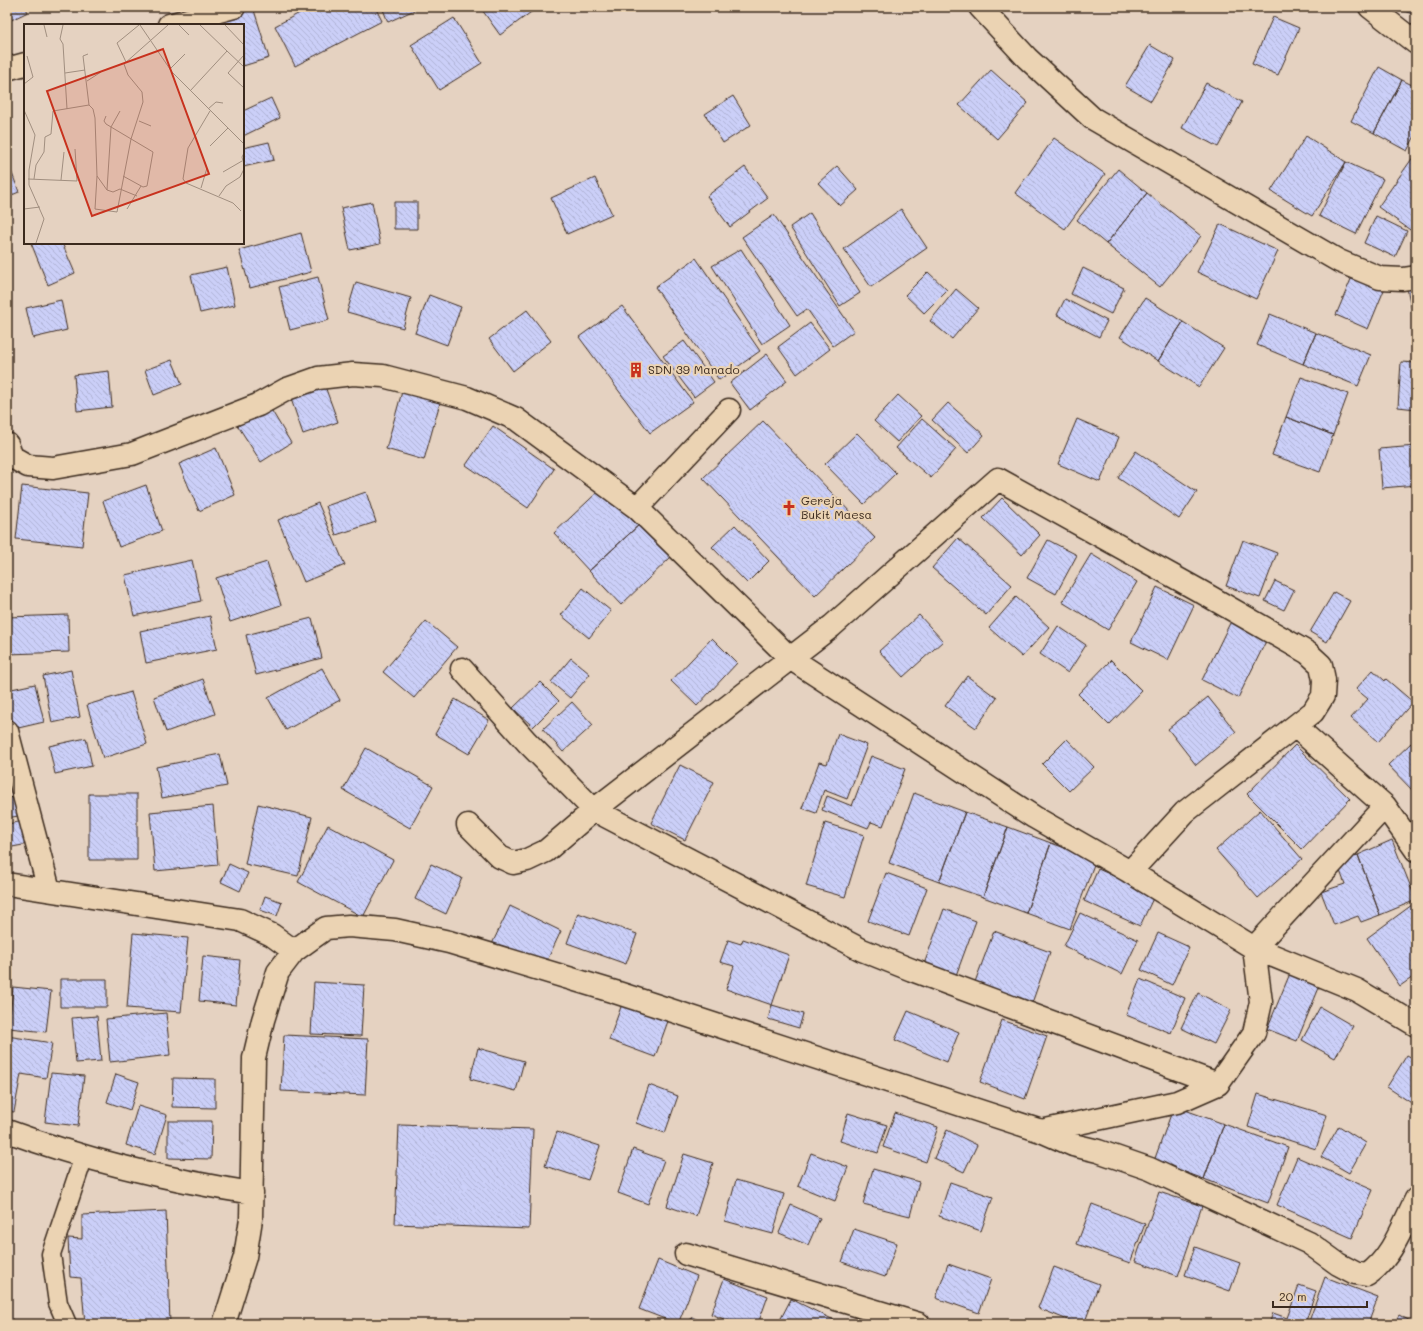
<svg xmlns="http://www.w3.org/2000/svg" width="1423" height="1331" font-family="Mali,sans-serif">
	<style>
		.building { fill: url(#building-back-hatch); stroke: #3b2a1e }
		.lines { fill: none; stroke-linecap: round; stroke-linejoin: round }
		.lane-casing { stroke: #3b2a1e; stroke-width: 21 }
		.street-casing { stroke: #3b2a1e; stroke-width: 25 }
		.lane { stroke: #ebd3b3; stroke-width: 18 }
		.street { stroke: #ebd3b3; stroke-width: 22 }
		.labels { text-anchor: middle; stroke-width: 4; stroke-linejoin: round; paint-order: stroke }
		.poi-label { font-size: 12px; fill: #3b2a1e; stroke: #ebd3b3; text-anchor: start }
		.inset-road { fill: none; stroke: #a18f80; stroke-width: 1 }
		.view { fill: #c8321e; fill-opacity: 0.15; stroke: #c8321e; stroke-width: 2 }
		.inset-edge { fill: none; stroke: #3b2a1e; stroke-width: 2 }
	</style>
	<defs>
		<pattern id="building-back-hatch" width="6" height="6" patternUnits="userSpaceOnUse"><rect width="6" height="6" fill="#cbcff8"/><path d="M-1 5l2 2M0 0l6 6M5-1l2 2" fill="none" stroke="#afb2d4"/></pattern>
	</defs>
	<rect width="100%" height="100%" fill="#e5d2c1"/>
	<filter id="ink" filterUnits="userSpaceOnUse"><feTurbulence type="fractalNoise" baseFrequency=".025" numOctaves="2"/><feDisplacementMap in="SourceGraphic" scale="8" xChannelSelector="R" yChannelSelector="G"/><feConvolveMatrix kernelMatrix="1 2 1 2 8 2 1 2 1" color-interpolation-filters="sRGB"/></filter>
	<g filter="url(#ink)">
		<!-- building -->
		<path class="building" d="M 7,7 L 25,7 L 28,12 L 7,22 Z
			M 248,7 L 253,7 L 269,58 L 243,66 L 243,25 L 193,25 Z
			M 311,7 L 375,7 L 382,21 L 295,66 L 275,26 Z
			M 382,7 L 421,7 L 388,22 Z
			M 480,7 L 538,7 L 500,35 Z
			M 1393,7 L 1416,7 L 1416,13 L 1415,15 Z
			M 1273,17 L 1299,28 L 1278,75 L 1252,64 Z
			M 454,18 L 482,63 L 439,90 L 411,45 Z
			M 1150,45 L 1175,60 L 1151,101 L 1125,86 Z
			M 1379,67 L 1402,80 L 1374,133 L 1351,121 Z
			M 991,70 L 1028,103 L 997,139 L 959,105 Z
			M 1402,80 L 1416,87 L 1416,134 L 1407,151 L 1374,133 Z
			M 1206,83 L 1242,102 L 1218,147 L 1182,128 Z
			M 733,96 L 751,125 L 723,143 L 705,114 Z
			M 271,98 L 280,118 L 243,136 L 243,111 Z
			M 1306,136 L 1346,162 L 1312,216 L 1271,191 Z
			M 1054,138 L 1105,174 L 1065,229 L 1015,193 Z
			M 269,142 L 274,160 L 243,167 L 243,148 Z
			M 1416,153 L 1416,228 L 1413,232 L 1378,207 Z
			M 7,160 L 19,192 L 7,197 Z
			M 1346,162 L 1383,179 L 1356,234 L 1319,216 Z
			M 837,166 L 858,190 L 840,206 L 818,183 Z
			M 745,167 L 768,198 L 730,227 L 707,196 Z
			M 1118,169 L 1147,193 L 1106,244 L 1077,220 Z
			M 595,178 L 612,214 L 567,234 L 551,198 Z
			M 1147,193 L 1201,236 L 1160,287 L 1106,244 Z
			M 372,202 L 380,244 L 350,250 L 341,208 Z
			M 394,202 L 417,202 L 417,229 L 394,229 Z
			M 901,209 L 927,248 L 871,287 L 844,249 Z
			M 810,213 L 860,293 L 840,306 L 790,227 Z
			M 774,215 L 854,331 L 833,346 L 807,309 L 797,316 L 742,237 Z
			M 1376,216 L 1407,231 L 1395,257 L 1364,243 Z
			M 1220,224 L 1278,251 L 1256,299 L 1197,272 Z
			M 301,233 L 311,272 L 250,288 L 239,250 Z
			M 31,243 L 62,243 L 75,273 L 48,285 Z
			M 741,249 L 790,325 L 762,344 L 712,266 Z
			M 696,258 L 760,351 L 719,380 L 655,287 Z
			M 227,267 L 235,305 L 200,313 L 191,275 Z
			M 1083,268 L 1124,288 L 1111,314 L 1071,294 Z
			M 928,272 L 947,290 L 924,313 L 905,295 Z
			M 1354,272 L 1386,285 L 1368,329 L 1336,315 Z
			M 318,277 L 329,320 L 290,330 L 279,287 Z
			M 356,282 L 411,298 L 403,328 L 347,312 Z
			M 1416,286 L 1416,311 L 1412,312 L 1407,288 Z
			M 956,289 L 978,308 L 952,339 L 930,321 Z
			M 429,295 L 461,307 L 447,345 L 415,333 Z
			M 1145,298 L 1183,322 L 1158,361 L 1120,337 Z
			M 1065,299 L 1107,321 L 1099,337 L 1057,315 Z
			M 61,300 L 67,330 L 33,338 L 26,308 Z
			M 622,306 L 693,402 L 650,433 L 579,337 Z
			M 527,310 L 551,341 L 513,371 L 489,339 Z
			M 1270,314 L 1316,333 L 1303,364 L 1257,345 Z
			M 1183,322 L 1224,348 L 1199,387 L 1158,361 Z
			M 810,323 L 830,349 L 797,374 L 778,347 Z
			M 1316,333 L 1371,355 L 1358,386 L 1303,364 Z
			M 684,341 L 714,382 L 694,397 L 663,356 Z
			M 767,354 L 787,381 L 750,410 L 730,383 Z
			M 172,360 L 182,384 L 154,395 L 145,370 Z
			M 1401,362 L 1416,363 L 1416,409 L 1398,407 Z
			M 109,371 L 112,407 L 77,411 L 74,375 Z
			M 1301,377 L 1348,394 L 1333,435 L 1286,417 Z
			M 323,381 L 338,422 L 303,434 L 289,393 Z
			M 403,388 L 441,399 L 424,460 L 386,449 Z
			M 898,395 L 921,416 L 897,442 L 874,421 Z
			M 948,403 L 984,435 L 968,453 L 932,420 Z
			M 269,406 L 291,443 L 261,462 L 238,426 Z
			M 1286,417 L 1333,435 L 1320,472 L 1272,455 Z
			M 922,419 L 956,449 L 931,478 L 896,448 Z
			M 1077,419 L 1119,437 L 1100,482 L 1058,464 Z
			M 763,421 L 875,538 L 815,596 L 703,478 Z
			M 493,426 L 554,469 L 528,508 L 466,465 Z
			M 857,433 L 896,473 L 864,504 L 825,464 Z
			M 1416,446 L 1416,485 L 1382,488 L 1379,449 Z
			M 216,448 L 235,495 L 199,511 L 179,464 Z
			M 1136,451 L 1197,492 L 1179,519 L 1118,478 Z
			M 146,485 L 162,531 L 119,547 L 103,501 Z
			M 605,485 L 641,523 L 589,571 L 554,533 Z
			M 22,486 L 88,493 L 82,546 L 16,539 Z
			M 366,492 L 376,522 L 336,535 L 326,506 Z
			M 1002,498 L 1040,535 L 1022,555 L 983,518 Z
			M 318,503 L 345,565 L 304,582 L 278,520 Z
			M 641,523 L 672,556 L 621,605 L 589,571 Z
			M 735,525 L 769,561 L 747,583 L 712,547 Z
			M 958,538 L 1012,585 L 986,615 L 932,568 Z
			M 1048,540 L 1077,555 L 1056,594 L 1027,578 Z
			M 1243,540 L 1277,553 L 1260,598 L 1226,586 Z
			M 1091,554 L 1137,582 L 1108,630 L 1062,602 Z
			M 192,560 L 201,601 L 134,616 L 125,575 Z
			M 267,562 L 281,605 L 230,622 L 216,578 Z
			M 1275,581 L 1294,590 L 1284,610 L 1265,601 Z
			M 1157,587 L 1194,605 L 1168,660 L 1131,642 Z
			M 583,588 L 611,611 L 589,638 L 561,615 Z
			M 1334,592 L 1350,601 L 1327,642 L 1310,632 Z
			M 1016,597 L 1049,627 L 1022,657 L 989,628 Z
			M 68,615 L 69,652 L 7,654 L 7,617 Z
			M 919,615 L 943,641 L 903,677 L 879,651 Z
			M 210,616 L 217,649 L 146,663 L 140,631 Z
			M 312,618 L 322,658 L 256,675 L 246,635 Z
			M 1232,619 L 1268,637 L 1238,698 L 1202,680 Z
			M 426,621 L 457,647 L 414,698 L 383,672 Z
			M 1058,626 L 1086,645 L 1068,673 L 1040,654 Z
			M 712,638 L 737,663 L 697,706 L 671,681 Z
			M 571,658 L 590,674 L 570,698 L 551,682 Z
			M 1111,660 L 1142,691 L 1109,725 L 1078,694 Z
			M 322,668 L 340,700 L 286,730 L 268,698 Z
			M 71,670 L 80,717 L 52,723 L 43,676 Z
			M 1373,670 L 1385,681 L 1386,679 L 1413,702 L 1378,742 L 1351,718 L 1368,699 L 1356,689 Z
			M 967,676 L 997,698 L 976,728 L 945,706 Z
			M 203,679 L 215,714 L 166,732 L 154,697 Z
			M 540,682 L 559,701 L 533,727 L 513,708 Z
			M 35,684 L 44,722 L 14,729 L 7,699 L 7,690 Z
			M 131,692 L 147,744 L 103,758 L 87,705 Z
			M 1208,697 L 1236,732 L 1196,765 L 1168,729 Z
			M 455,699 L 489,720 L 469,754 L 435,734 Z
			M 572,702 L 593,725 L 563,752 L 543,729 Z
			M 838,734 L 867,745 L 847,799 L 824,790 L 816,813 L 802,808 L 819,762 L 827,764 Z
			M 86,738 L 92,766 L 55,774 L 49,746 Z
			M 1067,739 L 1094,767 L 1069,791 L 1042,764 Z
			M 1411,743 L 1416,748 L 1416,787 L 1413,791 L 1388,765 Z
			M 1295,745 L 1350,799 L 1302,849 L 1247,794 Z
			M 366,748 L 433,786 L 410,828 L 343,790 Z
			M 220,754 L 227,786 L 162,798 L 156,767 Z
			M 871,756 L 905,769 L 883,826 L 871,822 L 868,828 L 822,810 L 827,796 L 852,806 Z
			M 680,765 L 714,782 L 685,840 L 651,823 Z
			M 914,793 L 965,812 L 939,882 L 889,863 Z
			M 89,794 L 137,794 L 137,860 L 89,860 Z
			M 16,797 L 18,816 L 7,818 L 7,798 Z
			M 258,804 L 312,817 L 298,876 L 245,864 Z
			M 213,806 L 218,865 L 155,871 L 150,812 Z
			M 1260,810 L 1302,859 L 1258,898 L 1216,850 Z
			M 965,812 L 1008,827 L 983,897 L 939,882 Z
			M 24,821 L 28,844 L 7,848 L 7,824 Z
			M 825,823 L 864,835 L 845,897 L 806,886 Z
			M 328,825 L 393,860 L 363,917 L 298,882 Z
			M 1008,827 L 1051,843 L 1026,913 L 983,897 Z
			M 1392,840 L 1416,900 L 1380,915 L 1358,855 Z
			M 1051,843 L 1096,859 L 1070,929 L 1026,913 Z
			M 1358,855 L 1380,915 L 1361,922 L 1358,916 L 1334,925 L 1321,892 L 1345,884 L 1337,863 Z
			M 229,864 L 248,873 L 240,891 L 221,882 Z
			M 431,864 L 462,878 L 446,914 L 415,899 Z
			M 1098,869 L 1155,894 L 1140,926 L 1084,901 Z
			M 886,873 L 927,888 L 909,936 L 868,921 Z
			M 265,896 L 282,902 L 277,916 L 260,910 Z
			M 1416,902 L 1416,975 L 1400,986 L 1367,938 Z
			M 510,906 L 561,931 L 543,969 L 492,944 Z
			M 944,909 L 976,921 L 955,978 L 923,967 Z
			M 578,913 L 637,934 L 626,964 L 567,943 Z
			M 1080,913 L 1138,940 L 1122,974 L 1064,946 Z
			M 994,931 L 1050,952 L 1032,1003 L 975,982 Z
			M 133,933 L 188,938 L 181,1012 L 127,1008 Z
			M 1158,933 L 1189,947 L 1172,985 L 1141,970 Z
			M 743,939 L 789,955 L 772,1005 L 726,989 L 734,966 L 720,962 L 728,940 L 741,944 Z
			M 203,956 L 240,960 L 236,1005 L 199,1001 Z
			M 1291,971 L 1321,983 L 1297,1041 L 1267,1029 Z
			M 60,979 L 107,979 L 107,1007 L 60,1007 Z
			M 1140,979 L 1185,998 L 1171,1033 L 1126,1015 Z
			M 314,982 L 364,985 L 361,1036 L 311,1034 Z
			M 13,987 L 51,991 L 46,1032 L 9,1028 Z
			M 1198,993 L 1231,1010 L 1214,1044 L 1181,1028 Z
			M 622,1004 L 668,1021 L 655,1057 L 609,1040 Z
			M 772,1005 L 803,1014 L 799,1028 L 768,1019 Z
			M 1320,1007 L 1353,1026 L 1335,1058 L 1302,1040 Z
			M 908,1011 L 959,1032 L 947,1062 L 895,1040 Z
			M 166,1013 L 170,1055 L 110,1062 L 106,1019 Z
			M 97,1016 L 101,1061 L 76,1063 L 72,1018 Z
			M 1002,1020 L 1047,1036 L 1025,1099 L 980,1082 Z
			M 284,1035 L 368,1039 L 365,1095 L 281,1091 Z
			M 7,1036 L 52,1043 L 46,1078 L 21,1074 L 14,1112 L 7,1111 Z
			M 478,1048 L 524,1061 L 516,1091 L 470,1079 Z
			M 1407,1055 L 1416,1060 L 1416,1106 L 1387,1087 Z
			M 51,1073 L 84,1076 L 78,1126 L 45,1122 Z
			M 116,1074 L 139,1082 L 130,1110 L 107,1102 Z
			M 173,1078 L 215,1079 L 215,1108 L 172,1107 Z
			M 649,1085 L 678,1096 L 665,1133 L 636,1123 Z
			M 1258,1094 L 1327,1115 L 1316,1149 L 1248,1127 Z
			M 138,1106 L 167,1115 L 155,1154 L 126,1145 Z
			M 1174,1106 L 1224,1124 L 1204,1179 L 1154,1161 Z
			M 848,1113 L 887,1125 L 878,1153 L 840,1141 Z
			M 895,1113 L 938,1127 L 926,1162 L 883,1147 Z
			M 168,1121 L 212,1121 L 211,1159 L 168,1158 Z
			M 1224,1124 L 1288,1147 L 1268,1203 L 1204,1179 Z
			M 399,1125 L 533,1129 L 529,1229 L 395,1224 Z
			M 1339,1126 L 1366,1143 L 1349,1173 L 1321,1157 Z
			M 947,1130 L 977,1145 L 964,1172 L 934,1158 Z
			M 557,1132 L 600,1146 L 588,1180 L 545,1166 Z
			M 633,1149 L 664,1160 L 648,1204 L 618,1193 Z
			M 811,1153 L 848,1167 L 835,1201 L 798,1186 Z
			M 684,1154 L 713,1163 L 696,1216 L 667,1206 Z
			M 1297,1157 L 1373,1190 L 1352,1238 L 1277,1205 Z
			M 873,1169 L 919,1182 L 910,1216 L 863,1204 Z
			M 736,1180 L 784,1194 L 773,1234 L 725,1221 Z
			M 950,1182 L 993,1197 L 981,1231 L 939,1216 Z
			M 1159,1192 L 1202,1206 L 1178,1276 L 1135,1261 Z
			M 1092,1204 L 1145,1224 L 1130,1263 L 1077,1244 Z
			M 791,1205 L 820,1218 L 808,1245 L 779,1233 Z
			M 166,1211 L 170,1324 L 85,1324 L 81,1278 L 70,1277 L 68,1238 L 82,1239 L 82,1215 Z
			M 854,1229 L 897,1243 L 885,1277 L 842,1262 Z
			M 1195,1247 L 1240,1263 L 1230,1291 L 1185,1275 Z
			M 658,1260 L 697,1276 L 678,1324 L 639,1309 Z
			M 948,1264 L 991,1279 L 979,1313 L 936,1298 Z
			M 1054,1267 L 1099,1284 L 1084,1324 L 1078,1324 L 1038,1308 Z
			M 1325,1277 L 1378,1297 L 1368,1324 L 1308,1324 Z
			M 724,1279 L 768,1296 L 758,1324 L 737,1324 L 711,1314 Z
			M 1299,1285 L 1316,1291 L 1305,1324 L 1269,1324 L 1273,1313 L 1287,1318 Z
			M 791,1299 L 842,1324 L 778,1324 Z
			M 1399,1315 L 1416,1324 L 1394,1324 Z
			M 692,1317 L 706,1324 L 689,1324 Z"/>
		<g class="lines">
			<!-- lane casing -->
			<g class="lane-casing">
				<path id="lane" d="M 67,1324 L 58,1303 L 51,1254 L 84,1156"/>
			</g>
			<!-- street casing -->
			<g class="street-casing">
				<path id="street" d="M 980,7 L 1027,58 L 1092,118 L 1339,261 L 1380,278 L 1403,279 L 1416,277
					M 1370,7 L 1416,43
					M 169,25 L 234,7
					M 7,69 L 25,64
					M 7,444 L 12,457 L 28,466 L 53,468 L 132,454 L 258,405 L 287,389 L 318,378 L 353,374 L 383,376 L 467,398 L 516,419 L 637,508 L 790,658 L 1034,817 L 1130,872 L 1254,948 L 1357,990 L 1416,1025
					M 637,508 L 729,410
					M 462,669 L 527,742 L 594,810 L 862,950 L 912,970 L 1218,1084
					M 1295,726 L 1385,806 L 1416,850
					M 7,731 L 49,890
					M 468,825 L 500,857 L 513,863 L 527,860 L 546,851 L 594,810 L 832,626 L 998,479 L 1198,590 L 1308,653 L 1321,665 L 1324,680 L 1323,696 L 1313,712 L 1185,812 L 1130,872
					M 7,884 L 240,920 L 272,935 L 294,951
					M 1254,948 L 1385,806
					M 7,1131 C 86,1160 168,1180 252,1193
					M 1041,1131 L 1073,1145 L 1098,1151 L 1150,1169 L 1309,1243 L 1338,1264 L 1355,1273 L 1367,1275 C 1392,1258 1403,1225 1416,1199
					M 686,1254 L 919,1324
					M 224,1324 L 245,1257 L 251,1219 L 254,1058 L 263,1020 L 278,972 L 294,951 L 326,928 L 349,926 L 395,930 L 449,942 L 615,992 L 1041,1131 L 1177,1102 L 1218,1084 L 1254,1033 L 1261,1002 L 1254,948"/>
			</g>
			<!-- lane -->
			<use href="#lane" class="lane"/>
			<!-- street -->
			<use href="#street" class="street"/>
		</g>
	</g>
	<!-- icons -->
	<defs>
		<g id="building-bare" transform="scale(1.2)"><path d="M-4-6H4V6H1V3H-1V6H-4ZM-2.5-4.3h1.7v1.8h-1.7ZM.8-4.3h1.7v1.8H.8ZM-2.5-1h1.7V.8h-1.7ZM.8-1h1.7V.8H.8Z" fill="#c8321e" stroke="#ebd3b3" stroke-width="2.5" paint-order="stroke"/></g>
		<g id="church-bare" transform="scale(1.2)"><path d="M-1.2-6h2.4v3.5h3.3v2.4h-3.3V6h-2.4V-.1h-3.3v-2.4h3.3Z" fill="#c8321e" stroke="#ebd3b3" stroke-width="2.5" paint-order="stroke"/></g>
	</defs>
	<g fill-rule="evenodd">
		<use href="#building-bare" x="636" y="370"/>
		<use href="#church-bare" x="789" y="508"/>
	</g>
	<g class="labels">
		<!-- poi labels -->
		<g class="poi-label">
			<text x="648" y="374">SDN 39 Manado</text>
			<text x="801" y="505">Gereja<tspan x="801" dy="14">Bukit Maesa</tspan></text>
		</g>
	</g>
	<!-- overview -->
	<g transform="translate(24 24)">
		<rect width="220" height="220" fill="#e5d2c1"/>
		<path class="inset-road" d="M 20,1 L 23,13M 39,1 L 36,15 L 39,20 L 43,85M 116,1 L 148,48 L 220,120M 155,1 L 165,11M 201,1 L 220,21M 203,27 L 220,43M 64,30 L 59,32 L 65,81M 220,31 L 204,49 L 220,64M 102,38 L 93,19 L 115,1M 146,45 L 161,30M 41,49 L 61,46M 63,57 L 77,48M 0,60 L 9,53 L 3,32M 166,67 L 203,27 L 176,1M 184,85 L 192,78 L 199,79M 0,86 L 11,111 L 5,146 L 5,161 L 20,195 L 12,219M 186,87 L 164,124 L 159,155 L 162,159 L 209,179 L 217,187M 82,92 L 80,97 L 82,100 L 129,128 L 123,162 L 119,163 L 99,152M 115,97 L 127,102M 21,113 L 27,110 L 29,87 L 65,81 L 69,85 L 71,94 L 73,152 L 83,166 L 89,168 L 96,165 L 113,172M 186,122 L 204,104M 220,129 L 218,133 L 220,141M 199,148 L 218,137M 73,152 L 71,185 L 93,188 L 107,115 L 119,78 L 118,68 L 104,51 L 100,40 L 144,1M 4,155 L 53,157 L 51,125M 10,155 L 12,141 L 20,128 L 21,113M 37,156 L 40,128M 177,164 L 183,144M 83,166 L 87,103 L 96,87M 195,172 L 202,162 L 216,153 L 220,145M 0,185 L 16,183M 103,185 L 117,162"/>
		<path class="view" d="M 139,25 L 185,150 L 68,192 L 23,67 Z"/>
		<rect width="220" height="220" class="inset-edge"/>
	</g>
	<!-- margin -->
	<rect width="1423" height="1331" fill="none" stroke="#ebd3b3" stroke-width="24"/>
	<rect x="12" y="12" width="1399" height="1307" fill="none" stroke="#3b2a1e" stroke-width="1.5" filter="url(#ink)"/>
	<!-- scale -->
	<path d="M1273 1301v6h94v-6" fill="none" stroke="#3b2a1e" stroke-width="2"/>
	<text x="1279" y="1301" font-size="12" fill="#3b2a1e" stroke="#ebd3b3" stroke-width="3" paint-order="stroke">20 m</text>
</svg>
